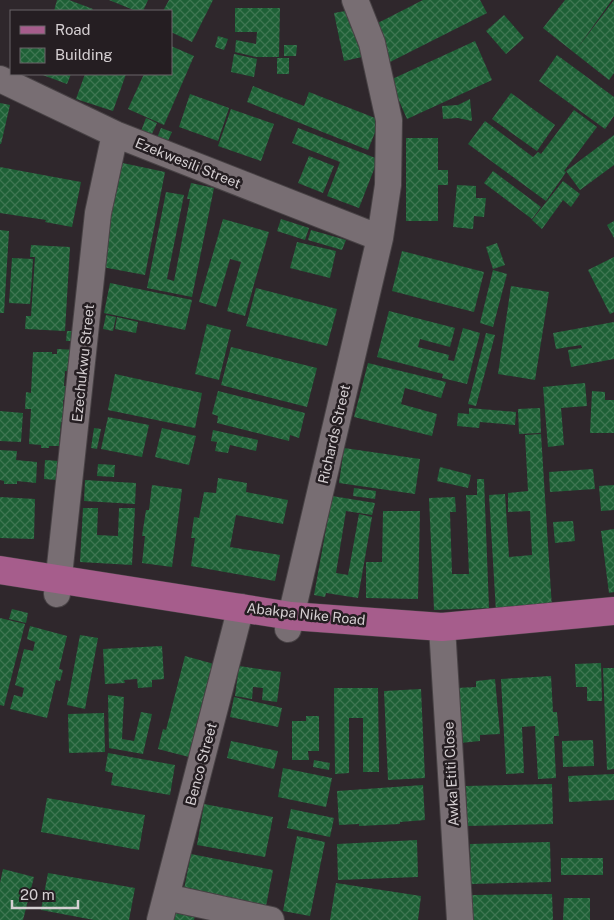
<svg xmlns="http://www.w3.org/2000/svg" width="614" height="920" font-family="'Public Sans',sans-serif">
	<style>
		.building { fill: url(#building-cross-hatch) }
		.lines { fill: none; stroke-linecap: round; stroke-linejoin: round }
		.minor-casing { stroke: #484245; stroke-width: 28 }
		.major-casing { stroke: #484245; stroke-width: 29 }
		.minor { stroke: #786e73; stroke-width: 26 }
		.major { stroke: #a65d8c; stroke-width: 28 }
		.labels { text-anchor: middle; stroke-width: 5; stroke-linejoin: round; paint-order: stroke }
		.street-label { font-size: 14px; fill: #d5cfd2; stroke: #251e22 }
	</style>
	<defs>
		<pattern id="building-cross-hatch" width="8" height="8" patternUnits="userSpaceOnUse" patternTransform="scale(1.25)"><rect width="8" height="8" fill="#1e6036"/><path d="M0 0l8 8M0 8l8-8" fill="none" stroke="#3e7652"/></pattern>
	</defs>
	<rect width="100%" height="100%" fill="#2f272c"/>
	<!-- building -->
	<path class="building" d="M 57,0 L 69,0 L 93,9 L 92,11 L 54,11 Z
		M 109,0 L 148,0 L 143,11 L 136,11 Z
		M 169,0 L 213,0 L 192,42 L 171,32 L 171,11 L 163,11 Z
		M 423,0 L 480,0 L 487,13 L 390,62 L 372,26 Z
		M 565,0 L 612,0 L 576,50 L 614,0 L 614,73 L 609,80 L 543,28 Z
		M 235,8 L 280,8 L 279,57 L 256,57 L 256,47 L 256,57 L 235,52 L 236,40 L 256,44 L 257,32 L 235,32 Z
		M 351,10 L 362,57 L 344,61 L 334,13 Z
		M 504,15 L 524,38 L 506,54 L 486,31 Z
		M 218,36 L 228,39 L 224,50 L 215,47 Z
		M 475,41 L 492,80 L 407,119 L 390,80 Z
		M 284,45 L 297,45 L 296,56 L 284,56 Z
		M 171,46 L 194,56 L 164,125 L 128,109 L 144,74 L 171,74 Z
		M 234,54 L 257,59 L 254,77 L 231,72 Z
		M 557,55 L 614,97 L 614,116 L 605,129 L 539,81 Z
		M 277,58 L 289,58 L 289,74 L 277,74 Z
		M 40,74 L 71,74 L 67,84 Z
		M 85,74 L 126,74 L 113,111 L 76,99 Z
		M 253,86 L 304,106 L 309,92 L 380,120 L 368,150 L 247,102 Z
		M 511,93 L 555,125 L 537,151 L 492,119 Z
		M 190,94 L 229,108 L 218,141 L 179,127 Z
		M 470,99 L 472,121 L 458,118 L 443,119 L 442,106 L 458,105 Z
		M 0,103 L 10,105 L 1,144 L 0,144 Z
		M 231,109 L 274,124 L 261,161 L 218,146 Z
		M 574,110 L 597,127 L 564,171 L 566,172 L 562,178 L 546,201 L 468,144 L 485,121 L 533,157 L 538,152 L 541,154 Z
		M 146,118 L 157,123 L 151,136 L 141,131 Z
		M 161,128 L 172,132 L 167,143 L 157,138 Z
		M 298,128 L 378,159 L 359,208 L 327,196 L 340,162 L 292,143 Z
		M 614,135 L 614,165 L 580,190 L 566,171 Z
		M 406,138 L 438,138 L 438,170 L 448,170 L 448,185 L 438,185 L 438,221 L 406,221 Z
		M 309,156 L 334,166 L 323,193 L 298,183 Z
		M 118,162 L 165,172 L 145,275 L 97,266 Z
		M 0,167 L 81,182 L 72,227 L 45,222 L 46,220 L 0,213 Z
		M 493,171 L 541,207 L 532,219 L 484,183 Z
		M 563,181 L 580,194 L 571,207 L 563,200 L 542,229 L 532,220 Z
		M 191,183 L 214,188 L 192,297 L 147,288 L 166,192 L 184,195 L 167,279 L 174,281 L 190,199 L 187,199 Z
		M 457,185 L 476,186 L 476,198 L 486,198 L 484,217 L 474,216 L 473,229 L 453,227 Z
		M 223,219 L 269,232 L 245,316 L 227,311 L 241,262 L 230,259 L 216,307 L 199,302 Z
		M 281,219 L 309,228 L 305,240 L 277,231 Z
		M 614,221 L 614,238 L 607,225 Z
		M 0,230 L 9,231 L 4,313 L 0,313 Z
		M 311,230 L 346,240 L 342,250 L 308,240 Z
		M 297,242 L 336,251 L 330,278 L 290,268 Z
		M 497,243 L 505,265 L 493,269 L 486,247 Z
		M 31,245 L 70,247 L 65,331 L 25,329 L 26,316 L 31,316 L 35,257 L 30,257 Z
		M 402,251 L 484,272 L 474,312 L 392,291 Z
		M 614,257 L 614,312 L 610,314 L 588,270 Z
		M 12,258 L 33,259 L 30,304 L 9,303 Z
		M 493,270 L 507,274 L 493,327 L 480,323 Z
		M 110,283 L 192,300 L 185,330 L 104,313 Z
		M 511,286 L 549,292 L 535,380 L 498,374 Z
		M 256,288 L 337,309 L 327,346 L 246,326 Z
		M 389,311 L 455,328 L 450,347 L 420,339 L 418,347 L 449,355 L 448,360 L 454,361 L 463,328 L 480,333 L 467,384 L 442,378 L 443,374 L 377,357 Z
		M 106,315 L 116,317 L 113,331 L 103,329 Z
		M 117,317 L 138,322 L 136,333 L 115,329 Z
		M 614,322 L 614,359 L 571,367 L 568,350 L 582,348 L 581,345 L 556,349 L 553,333 Z
		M 207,324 L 231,330 L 219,380 L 195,374 Z
		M 67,331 L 77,331 L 77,341 L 66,341 Z
		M 486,333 L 495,335 L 476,406 L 468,404 Z
		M 231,347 L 317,368 L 307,407 L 221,385 Z
		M 57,349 L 78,350 L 77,372 L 65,371 L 64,386 L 66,386 L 65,400 L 63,400 L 63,407 L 65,407 L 64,423 L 61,422 L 59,446 L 49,446 L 49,448 L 41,448 L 41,445 L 29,444 L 31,409 L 25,409 L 26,392 L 31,393 L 33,352 L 52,352 L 52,354 L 57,354 Z
		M 368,363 L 446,382 L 441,398 L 405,388 L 401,404 L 437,414 L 432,436 L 354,417 Z
		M 115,374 L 202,393 L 195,428 L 108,410 Z
		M 585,383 L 587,406 L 561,408 L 564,445 L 548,447 L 543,387 Z
		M 218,391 L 305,413 L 299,438 L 290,435 L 289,441 L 217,423 L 218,416 L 212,414 Z
		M 592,391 L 605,392 L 605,400 L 614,400 L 614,433 L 590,433 Z
		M 469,408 L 516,412 L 515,425 L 480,422 L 479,428 L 457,426 L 458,413 L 469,414 Z
		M 540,408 L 541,433 L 519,434 L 518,409 Z
		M 0,411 L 23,413 L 21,442 L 0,441 Z
		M 108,417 L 149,425 L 142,457 L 101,449 Z
		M 94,428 L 101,429 L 97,449 L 91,448 Z
		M 162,428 L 196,436 L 189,465 L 155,457 Z
		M 213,430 L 258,440 L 256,451 L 230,445 L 228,453 L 215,451 L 217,442 L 211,441 Z
		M 541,434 L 552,608 L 496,612 L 489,495 L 505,494 L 509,557 L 532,555 L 530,511 L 508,512 L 508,493 L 528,491 L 525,435 Z
		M 344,448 L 420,459 L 415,494 L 339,483 Z
		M 0,450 L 17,451 L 16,460 L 37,462 L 36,483 L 17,481 L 17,484 L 4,484 L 4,481 L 0,480 Z
		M 45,460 L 59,461 L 57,480 L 44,479 Z
		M 98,464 L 115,465 L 114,477 L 97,476 Z
		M 440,467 L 471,475 L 468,488 L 437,481 Z
		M 593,469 L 595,489 L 550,492 L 549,472 Z
		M 218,478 L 247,483 L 246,492 L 288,500 L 283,524 L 236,515 L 230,547 L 280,555 L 275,581 L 191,566 L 195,538 L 191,538 L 194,517 L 199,518 L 204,492 L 216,493 Z
		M 477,479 L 484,479 L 489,608 L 434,610 L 429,498 L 455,497 L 456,512 L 450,512 L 452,574 L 469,574 L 466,495 L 477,495 Z
		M 85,480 L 136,483 L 135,504 L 84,501 Z
		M 152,485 L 182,489 L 172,567 L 142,563 L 145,536 L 142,536 L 146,510 L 149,510 Z
		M 614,485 L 614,510 L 601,511 L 599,486 Z
		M 354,488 L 376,491 L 375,499 L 353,496 Z
		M 332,496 L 375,503 L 372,515 L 346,511 L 336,573 L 348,575 L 359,514 L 372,517 L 358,598 L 326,593 L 325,597 L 314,595 Z
		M 0,497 L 35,499 L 34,539 L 0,538 Z
		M 83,508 L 98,508 L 97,535 L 118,536 L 119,508 L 135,508 L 132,565 L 80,562 Z
		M 383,511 L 420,511 L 418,599 L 366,598 L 366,562 L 382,562 Z
		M 573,521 L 575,541 L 555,543 L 553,522 Z
		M 614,529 L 614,592 L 609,593 L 601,531 Z
		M 12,609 L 28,613 L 26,623 L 9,619 Z
		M 0,618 L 25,624 L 4,706 L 0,705 Z
		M 30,626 L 67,636 L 59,669 L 63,670 L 60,681 L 56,680 L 47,718 L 10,709 L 14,695 L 22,697 L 24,688 L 15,685 L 24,649 L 33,651 L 35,642 L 27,639 Z
		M 80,635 L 98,638 L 85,709 L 67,705 Z
		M 162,646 L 164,679 L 152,680 L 152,687 L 138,688 L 137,679 L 124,680 L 125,683 L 105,684 L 103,649 Z
		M 185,656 L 214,664 L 189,757 L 158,749 L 163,729 L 166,730 Z
		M 601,663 L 602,701 L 587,701 L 587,687 L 576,687 L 575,664 Z
		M 239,666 L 281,672 L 277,702 L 262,700 L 263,688 L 253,687 L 252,699 L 235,696 Z
		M 603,668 L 614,668 L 614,769 L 607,770 Z
		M 551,676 L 553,712 L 557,712 L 559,736 L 554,736 L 556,778 L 538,779 L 535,726 L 522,727 L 524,773 L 506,774 L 501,679 Z
		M 495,679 L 500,734 L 480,735 L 480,741 L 460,743 L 456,688 L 476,687 L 476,681 Z
		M 334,688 L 378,688 L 379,772 L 363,772 L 363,718 L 349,718 L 349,773 L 335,774 Z
		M 421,689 L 425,778 L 388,780 L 384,691 Z
		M 108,695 L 124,697 L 122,739 L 134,741 L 141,712 L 152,714 L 143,754 L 109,748 Z
		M 234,697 L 282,708 L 278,727 L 230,717 Z
		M 104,713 L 105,752 L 69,753 L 68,714 Z
		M 306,716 L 319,716 L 319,751 L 308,751 L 309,760 L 292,760 L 292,721 L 306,721 Z
		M 593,740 L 594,766 L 563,767 L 562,741 Z
		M 231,741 L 278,751 L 274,769 L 227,758 Z
		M 108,753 L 175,765 L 170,795 L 111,785 L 113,773 L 105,771 Z
		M 314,760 L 330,763 L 329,770 L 313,767 Z
		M 283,768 L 332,778 L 326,807 L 278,797 Z
		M 614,774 L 614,800 L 569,802 L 568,776 Z
		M 552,784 L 553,824 L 467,826 L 466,786 Z
		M 423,785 L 425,820 L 400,822 L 400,824 L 359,826 L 359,824 L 339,825 L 337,791 Z
		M 47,798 L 145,815 L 139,850 L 41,832 Z
		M 204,804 L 273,817 L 265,857 L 197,845 Z
		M 291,809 L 334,818 L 330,837 L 287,828 Z
		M 297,836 L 325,842 L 310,916 L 283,911 Z
		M 417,840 L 418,877 L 338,880 L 337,844 Z
		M 550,842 L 551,882 L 471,884 L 470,844 Z
		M 191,854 L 273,870 L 266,906 L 184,889 Z
		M 561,858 L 603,858 L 603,875 L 561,875 Z
		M 3,869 L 34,877 L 23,920 L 0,920 L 0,883 Z
		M 48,873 L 135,888 L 129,920 L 94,920 L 41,910 Z
		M 336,883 L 421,896 L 418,920 L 330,920 Z
		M 552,894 L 553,920 L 473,920 L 472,895 Z
		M 564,898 L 590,898 L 590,920 L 563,920 Z
		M 175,910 L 195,916 L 194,920 L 173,920 Z"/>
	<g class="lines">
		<!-- minor casing -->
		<g class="minor-casing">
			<path id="minor" d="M 0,79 L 115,134 L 380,238
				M 57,594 L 98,213 L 115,134
				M 442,627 L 460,920
				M 288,629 L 380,238 L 388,185 L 389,120 L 372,43 L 355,0
				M 166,897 L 271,920
				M 160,920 L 241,607"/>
		</g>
		<!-- major casing -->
		<g class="major-casing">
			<path id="major" d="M 0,570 L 291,616 L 442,627 L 614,611"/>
		</g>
		<!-- minor -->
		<use href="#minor" class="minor"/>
		<!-- major -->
		<use href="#major" class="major"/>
	</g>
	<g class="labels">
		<!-- street labels -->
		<g class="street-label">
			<text transform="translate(188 163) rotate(22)" y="5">Ezekwesili Street</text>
			<text transform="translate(83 363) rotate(-84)" y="5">Ezechukwu Street</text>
			<text transform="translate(334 434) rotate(-77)" y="5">Richards Street</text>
			<text transform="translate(306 614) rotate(6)" y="5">Abakpa Nike Road</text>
			<text transform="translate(201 764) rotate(-75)" y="5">Benco Street</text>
			<text transform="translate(451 774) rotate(-93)" y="5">Awka Etiti Close</text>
		</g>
	</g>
	<!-- legend -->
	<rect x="10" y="10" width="162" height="65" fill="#251e22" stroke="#6b6568"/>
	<rect x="20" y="26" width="25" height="8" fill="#a65d8c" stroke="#6b6568"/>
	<text x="55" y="35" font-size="15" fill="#d5cfd2">Road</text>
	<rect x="20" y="48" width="25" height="15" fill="url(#building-cross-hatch)" stroke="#6b6568"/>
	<text x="55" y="60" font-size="15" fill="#d5cfd2">Building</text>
	<!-- scale -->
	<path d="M12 900v8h66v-8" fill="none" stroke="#d5cfd2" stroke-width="2.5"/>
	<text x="20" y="900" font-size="15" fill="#d5cfd2" stroke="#251e22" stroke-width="4" paint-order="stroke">20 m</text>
</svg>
